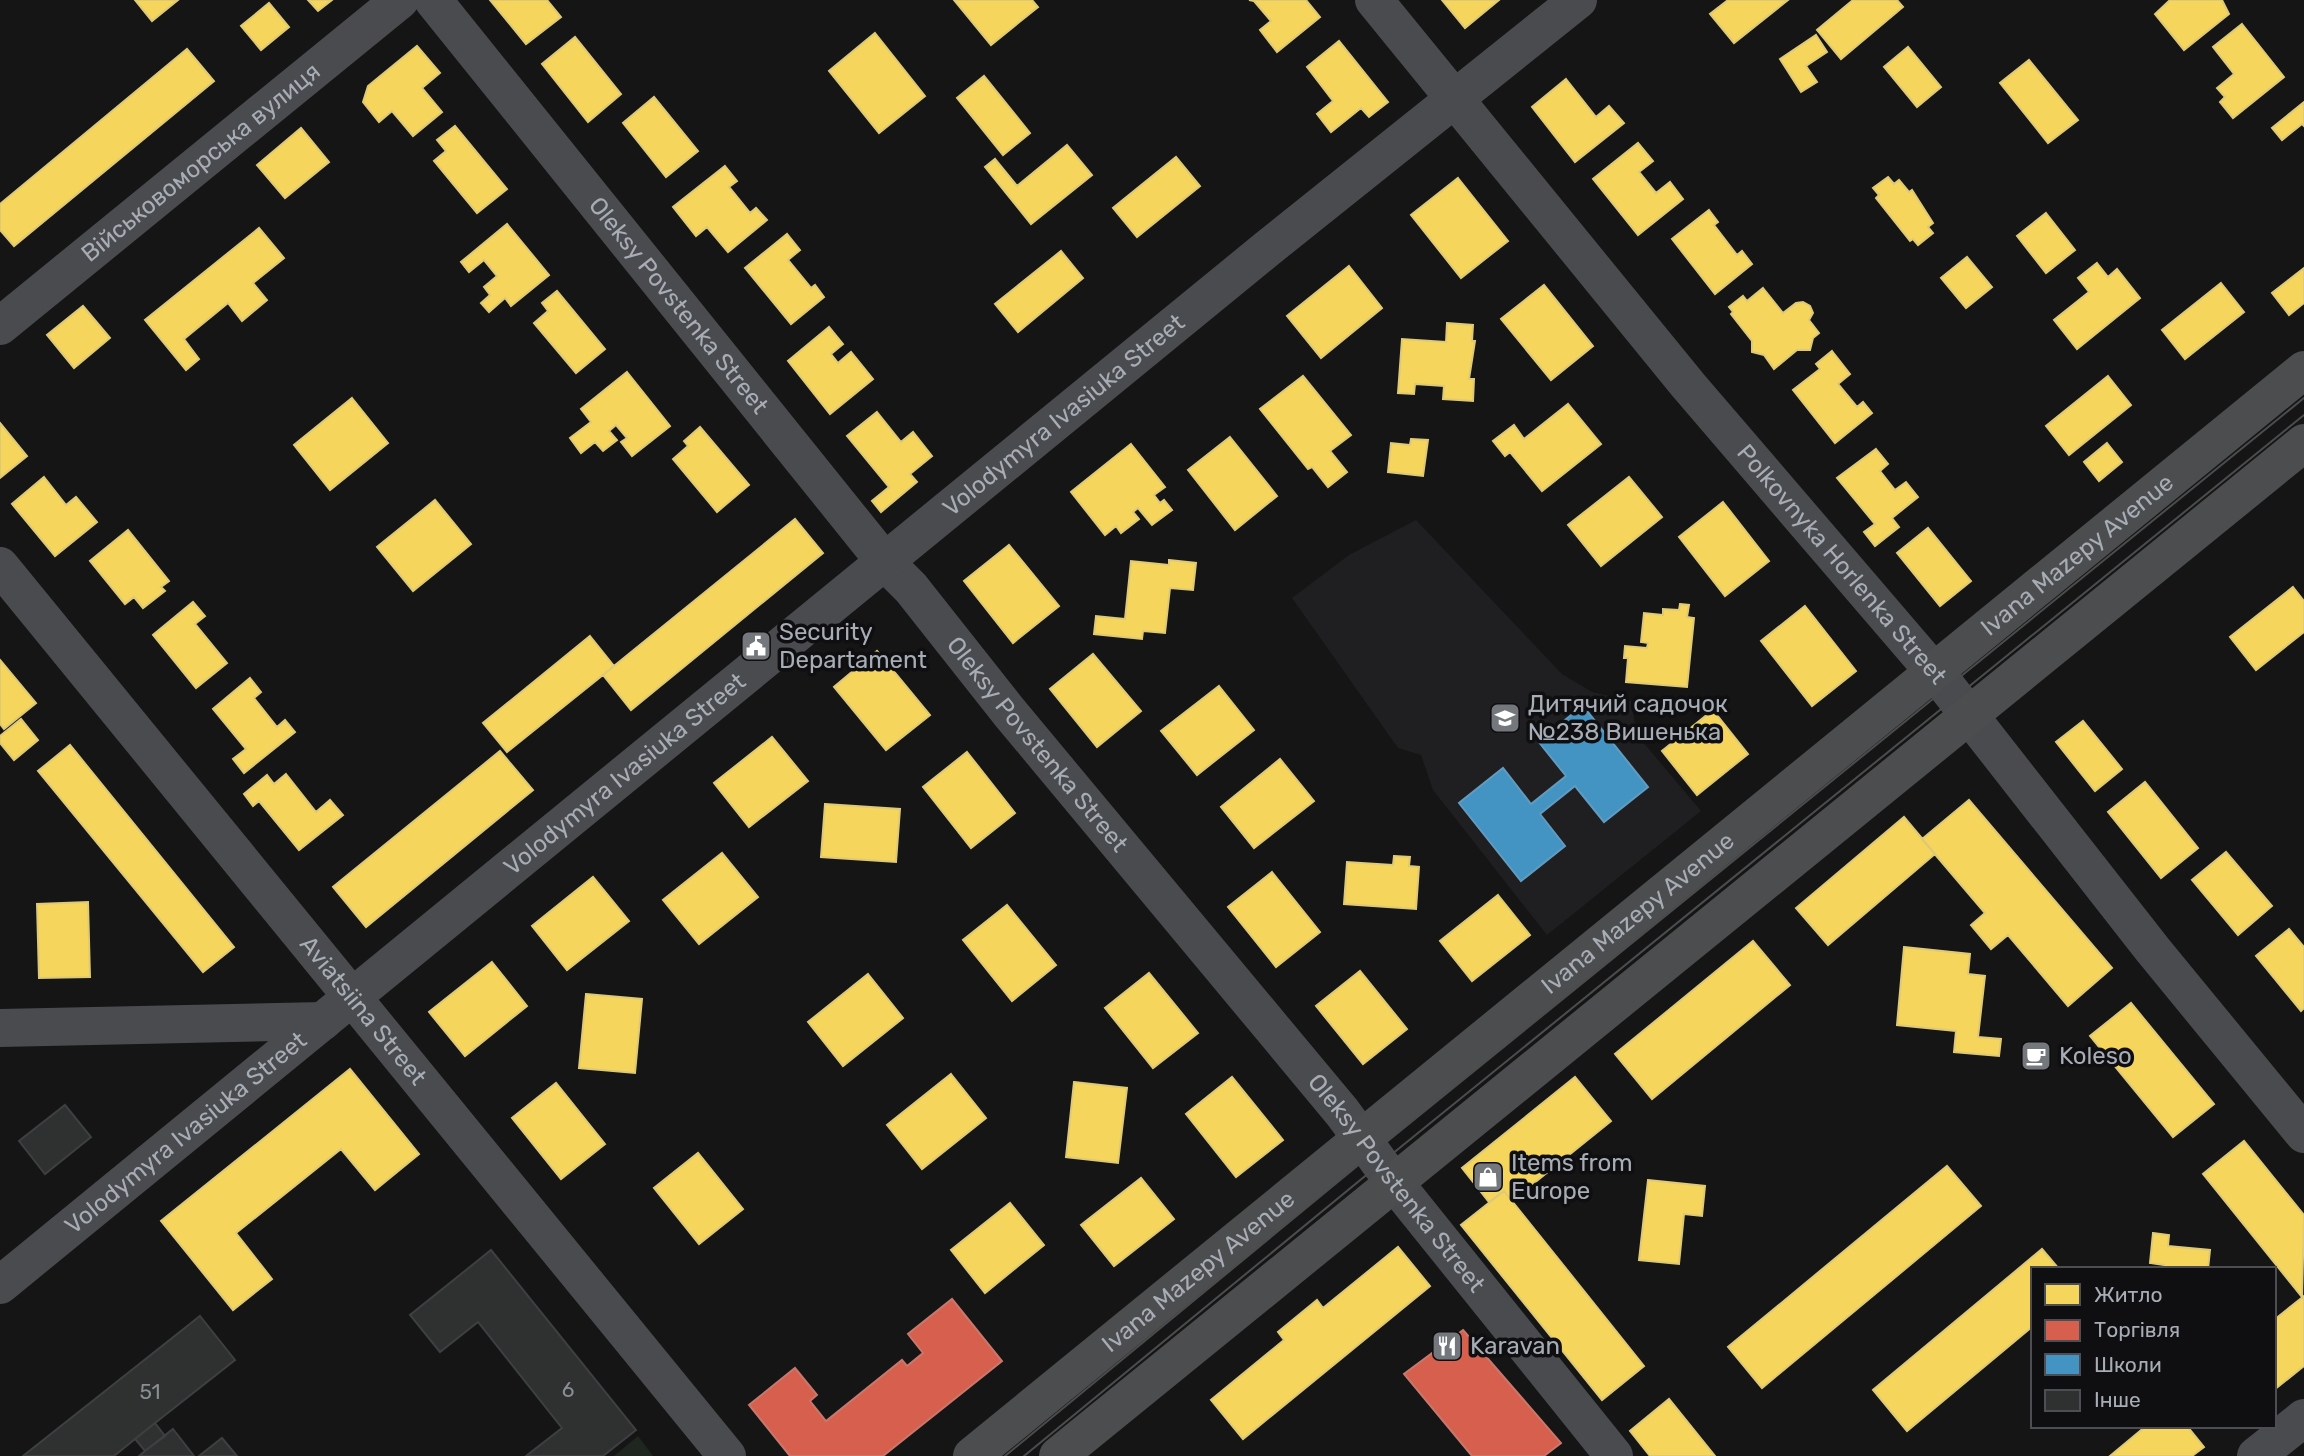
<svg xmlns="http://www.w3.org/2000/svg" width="2304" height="1456" font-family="Rubik,sans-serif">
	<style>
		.built { fill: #1f1f21 }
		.green { fill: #1f251f }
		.homes { fill: #f6d55c; stroke: #dec977; stroke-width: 2 }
		.shops { fill: #d6604d; stroke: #c8776c; stroke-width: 2 }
		.schools { fill: #4393c3; stroke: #619bbf; stroke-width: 2 }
		.building { fill: #2f3030; stroke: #3d3f41; stroke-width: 2 }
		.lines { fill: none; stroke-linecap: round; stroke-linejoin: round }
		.minor { stroke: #494b4e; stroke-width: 38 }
		.highway { stroke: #4c4d4f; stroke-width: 38 }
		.tram { stroke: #4b4c4e; stroke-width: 2 }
		.labels { text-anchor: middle; stroke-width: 7; stroke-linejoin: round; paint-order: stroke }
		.number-label { font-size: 21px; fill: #898e94 }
		.street-label { font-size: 24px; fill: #a7adb5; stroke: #0f0f11 }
		.poi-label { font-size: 24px; fill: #a7adb5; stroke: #0f0f11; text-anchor: start }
	</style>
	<rect width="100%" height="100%" fill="#151515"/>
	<!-- built -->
	<path class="built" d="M 1416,520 L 1562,674 L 1592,692 L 1631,701 L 1637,735 L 1701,811 L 1547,935 L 1433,790 L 1421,755 L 1398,748 L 1292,598 L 1349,555 Z"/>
	<!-- green -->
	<path class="green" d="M 638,1436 L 653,1456 L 614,1456 Z"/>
	<!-- homes -->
	<path class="homes" d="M 135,0 L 178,0 L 152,21 Z
		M 308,0 L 332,0 L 318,11 Z
		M 490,0 L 547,0 L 561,17 L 526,44 Z
		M 954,0 L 1032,0 L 1038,7 L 991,45 Z
		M 1249,0 L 1306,0 L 1320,17 L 1277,52 L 1260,30 L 1271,21 L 1254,1 Z
		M 1442,0 L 1499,0 L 1465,28 Z
		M 1728,0 L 1788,0 L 1734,43 L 1710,14 Z
		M 1853,0 L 1897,0 L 1903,7 L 1841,59 L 1817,30 Z
		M 2170,0 L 2222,0 L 2229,14 L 2184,50 L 2155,14 Z
		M 269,3 L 289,27 L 261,50 L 241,26 Z
		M 2242,24 L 2284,77 L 2233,118 L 2220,102 L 2225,97 L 2217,88 L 2234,74 L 2213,47 Z
		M 875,33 L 925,96 L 879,133 L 829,71 Z
		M 1816,35 L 1827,52 L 1806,66 L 1817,82 L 1801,92 L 1780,59 Z
		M 575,37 L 621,94 L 588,122 L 542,64 Z
		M 1339,41 L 1388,102 L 1369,117 L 1361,108 L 1331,132 L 1317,114 L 1333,101 L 1307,67 Z
		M 417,46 L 440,73 L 422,88 L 442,112 L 413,136 L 392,111 L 379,122 L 363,102 L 368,86 Z
		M 1908,47 L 1941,87 L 1917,107 L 1884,67 Z
		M 187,49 L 214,81 L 14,246 L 0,230 L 0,204 Z
		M 2029,60 L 2078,120 L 2048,143 L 2000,83 Z
		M 984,76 L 1030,133 L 1003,155 L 957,98 Z
		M 1566,79 L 1596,117 L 1609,106 L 1624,123 L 1575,162 L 1532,107 Z
		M 654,97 L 698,151 L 666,177 L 623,123 Z
		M 2304,102 L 2304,126 L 2302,124 L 2282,140 L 2272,128 Z
		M 455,126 L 507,189 L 477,213 L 434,161 L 446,151 L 437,140 Z
		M 301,128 L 329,162 L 285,198 L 257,165 Z
		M 1638,143 L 1653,161 L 1639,172 L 1656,193 L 1670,182 L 1683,199 L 1638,235 L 1593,179 Z
		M 1067,145 L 1092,175 L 1031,224 L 985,167 L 995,159 L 1017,186 Z
		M 1176,157 L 1200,186 L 1137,237 L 1113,208 Z
		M 725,166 L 737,181 L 729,187 L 750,213 L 756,208 L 767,220 L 728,252 L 707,227 L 696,236 L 673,207 Z
		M 1888,177 L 1894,184 L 1899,180 L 1909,192 L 1912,190 L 1933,223 L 1928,227 L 1933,233 L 1918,245 L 1913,239 L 1910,241 L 1876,198 L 1879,195 L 1873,188 Z
		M 1458,178 L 1508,241 L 1461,278 L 1411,215 Z
		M 1709,210 L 1718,222 L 1714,225 L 1737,255 L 1742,251 L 1752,264 L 1715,294 L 1672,239 Z
		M 2046,213 L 2075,250 L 2046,273 L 2017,236 Z
		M 507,224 L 549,275 L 511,306 L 505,298 L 489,312 L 481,303 L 490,295 L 484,287 L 497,276 L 484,260 L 469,272 L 461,262 Z
		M 259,228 L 284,258 L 253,283 L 267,300 L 242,321 L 228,303 L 184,339 L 199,359 L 186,370 L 145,320 Z
		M 787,234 L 800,250 L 788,260 L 811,288 L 815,285 L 824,297 L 791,324 L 745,268 Z
		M 1061,251 L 1083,278 L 1018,332 L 995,304 Z
		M 1967,257 L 1992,287 L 1966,308 L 1941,278 Z
		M 2097,263 L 2108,277 L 2117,269 L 2140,298 L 2077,349 L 2054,320 L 2089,292 L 2078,278 Z
		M 1349,266 L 1382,308 L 1321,358 L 1287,316 Z
		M 2304,268 L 2304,303 L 2289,315 L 2272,293 Z
		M 2221,283 L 2244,312 L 2185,359 L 2162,330 Z
		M 1544,285 L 1593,346 L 1551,380 L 1501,319 Z
		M 1763,288 L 1783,313 L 1796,303 L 1803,302 L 1810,306 L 1813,313 L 1809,320 L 1819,333 L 1813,338 L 1810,350 L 1797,350 L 1774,369 L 1764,355 L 1752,352 L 1752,341 L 1731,314 L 1733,312 L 1729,307 L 1743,296 L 1747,301 Z
		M 557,291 L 605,349 L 576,373 L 534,323 L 548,311 L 542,303 Z
		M 83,306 L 110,338 L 74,368 L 47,335 Z
		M 1447,323 L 1473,325 L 1472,341 L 1475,341 L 1469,379 L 1474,379 L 1473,401 L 1443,399 L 1444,386 L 1415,384 L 1414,394 L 1398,393 L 1402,339 L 1446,342 Z
		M 829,327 L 843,344 L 831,354 L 838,363 L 851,352 L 873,379 L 830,414 L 788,361 Z
		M 1832,351 L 1850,374 L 1838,384 L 1857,407 L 1863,402 L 1872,413 L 1835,443 L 1793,390 L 1820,369 L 1816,364 Z
		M 627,372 L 670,426 L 632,456 L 621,442 L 627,438 L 616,425 L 609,431 L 617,440 L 603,451 L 595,442 L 581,453 L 570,438 L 591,422 L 581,409 Z
		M 1303,376 L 1351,435 L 1330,451 L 1347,472 L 1328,487 L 1312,467 L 1308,469 L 1260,409 Z
		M 2108,376 L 2131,405 L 2069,455 L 2046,426 Z
		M 352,398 L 388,443 L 330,490 L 294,445 Z
		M 1568,404 L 1601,444 L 1542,491 L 1510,452 L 1505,456 L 1493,441 L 1514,425 L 1524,439 Z
		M 877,412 L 901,442 L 913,432 L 932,456 L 910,474 L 917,482 L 881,512 L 872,501 L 889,487 L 847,436 Z
		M 0,423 L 27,456 L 0,478 Z
		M 700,427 L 749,485 L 717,512 L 673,459 L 688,446 L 684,441 Z
		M 1230,437 L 1277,496 L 1235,530 L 1188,470 Z
		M 1411,439 L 1428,440 L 1423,476 L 1388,472 L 1391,443 L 1410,445 Z
		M 2107,443 L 2122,462 L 2099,481 L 2084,462 Z
		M 1131,444 L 1165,487 L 1154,495 L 1160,503 L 1164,500 L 1172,510 L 1152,525 L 1138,508 L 1133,512 L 1139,519 L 1121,533 L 1116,526 L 1105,535 L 1071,492 Z
		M 1876,449 L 1888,464 L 1880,471 L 1895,490 L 1906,482 L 1918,497 L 1892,518 L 1899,527 L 1875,546 L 1864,532 L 1875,524 L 1837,478 Z
		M 44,477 L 66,505 L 76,497 L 97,522 L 55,556 L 12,504 Z
		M 1629,477 L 1662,517 L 1601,566 L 1568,525 Z
		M 435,500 L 471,544 L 413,591 L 377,547 Z
		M 1723,502 L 1769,561 L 1725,596 L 1679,537 Z
		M 795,519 L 823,553 L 631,710 L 603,675 Z
		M 1928,528 L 1971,581 L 1940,606 L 1897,553 Z
		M 128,530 L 169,581 L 161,587 L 165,591 L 143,608 L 134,597 L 125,604 L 90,561 Z
		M 1009,545 L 1059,606 L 1013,643 L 964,581 Z
		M 1169,560 L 1196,563 L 1193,590 L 1170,588 L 1165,633 L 1143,631 L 1142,639 L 1094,634 L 1096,616 L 1125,619 L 1131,561 L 1169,565 Z
		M 2293,587 L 2304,601 L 2304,632 L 2256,670 L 2230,637 Z
		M 193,602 L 205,616 L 195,624 L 227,663 L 196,688 L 153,635 Z
		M 1680,604 L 1689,605 L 1687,617 L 1694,618 L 1687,687 L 1626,682 L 1628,658 L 1624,658 L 1625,646 L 1647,648 L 1648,643 L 1641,642 L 1644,613 L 1663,615 L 1663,609 L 1679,610 Z
		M 1805,606 L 1856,671 L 1812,706 L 1761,641 Z
		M 590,636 L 614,666 L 507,752 L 483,723 Z
		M 877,651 L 930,715 L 886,750 L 834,687 Z
		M 1093,654 L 1141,711 L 1097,747 L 1050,689 Z
		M 0,660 L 36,703 L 4,729 L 0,724 Z
		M 250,678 L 261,692 L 254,698 L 277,727 L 285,720 L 295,732 L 244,773 L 233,759 L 246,749 L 213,709 Z
		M 1219,686 L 1254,730 L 1197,775 L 1161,731 Z
		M 1713,710 L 1748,754 L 1697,795 L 1662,751 Z
		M 21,719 L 38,740 L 14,760 L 0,743 L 0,736 Z
		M 2083,721 L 2122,769 L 2095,791 L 2056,742 Z
		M 772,737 L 808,781 L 749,827 L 714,783 Z
		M 70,745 L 234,947 L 203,972 L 38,771 Z
		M 500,751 L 533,790 L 366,927 L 333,887 Z
		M 967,752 L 1015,813 L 971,848 L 923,787 Z
		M 1280,759 L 1314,801 L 1254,848 L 1221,807 Z
		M 286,774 L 316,812 L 330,800 L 343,815 L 299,850 L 259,801 L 253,806 L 244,794 L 267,775 L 274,784 Z
		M 2145,782 L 2198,848 L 2161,878 L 2108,812 Z
		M 1969,800 L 2112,968 L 2068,1006 L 2008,935 L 1991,949 L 1971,925 L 1985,913 L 1922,839 Z
		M 825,804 L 900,809 L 896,862 L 821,857 Z
		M 1904,817 L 1935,854 L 1828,945 L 1796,908 Z
		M 2226,852 L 2272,906 L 2238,935 L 2192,880 Z
		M 722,853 L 758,897 L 699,944 L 663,900 Z
		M 1394,856 L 1410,857 L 1409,866 L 1419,867 L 1416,909 L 1344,904 L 1347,862 L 1393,865 Z
		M 1272,872 L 1320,932 L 1276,967 L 1228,907 Z
		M 593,877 L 629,921 L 567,970 L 532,926 Z
		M 1498,895 L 1530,935 L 1472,981 L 1440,941 Z
		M 88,902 L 90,977 L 39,978 L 37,904 Z
		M 1007,905 L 1056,965 L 1012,1001 L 963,940 Z
		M 2289,929 L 2304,947 L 2304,1008 L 2301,1011 L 2256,956 Z
		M 1753,941 L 1790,985 L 1652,1099 L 1615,1054 Z
		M 1904,947 L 1970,954 L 1968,974 L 1985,976 L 1978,1037 L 2001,1039 L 1999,1056 L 1954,1052 L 1956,1031 L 1897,1025 Z
		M 492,962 L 527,1006 L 465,1056 L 429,1012 Z
		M 1360,971 L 1407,1029 L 1363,1064 L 1316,1006 Z
		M 1149,973 L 1198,1033 L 1153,1068 L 1105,1008 Z
		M 868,974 L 903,1018 L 843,1066 L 808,1022 Z
		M 586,994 L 642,999 L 635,1073 L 579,1068 Z
		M 2131,1003 L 2214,1104 L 2173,1137 L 2090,1036 Z
		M 350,1069 L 419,1154 L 375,1190 L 341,1149 L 236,1233 L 272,1279 L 233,1310 L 161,1221 Z
		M 951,1074 L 986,1118 L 922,1169 L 887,1125 Z
		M 1232,1077 L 1283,1140 L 1236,1177 L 1186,1114 Z
		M 1575,1077 L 1611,1121 L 1512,1201 L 1504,1191 L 1489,1202 L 1462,1168 Z
		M 1074,1082 L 1127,1088 L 1118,1163 L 1066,1157 Z
		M 556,1083 L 605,1144 L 561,1179 L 512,1118 Z
		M 2244,1141 L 2304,1215 L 2302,1297 L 2203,1174 Z
		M 698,1153 L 743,1209 L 699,1244 L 654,1188 Z
		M 1947,1166 L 1981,1206 L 1762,1388 L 1728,1347 Z
		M 1141,1178 L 1174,1219 L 1114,1266 L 1081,1225 Z
		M 1648,1180 L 1705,1186 L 1702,1216 L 1684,1214 L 1679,1264 L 1639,1260 Z
		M 1504,1191 L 1644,1366 L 1602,1400 L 1461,1225 Z
		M 1010,1203 L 1044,1245 L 985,1293 L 951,1250 Z
		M 2153,1233 L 2169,1235 L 2168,1246 L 2210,1250 L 2208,1269 L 2164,1269 L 2164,1265 L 2150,1263 Z
		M 1398,1247 L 1430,1286 L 1243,1439 L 1211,1400 L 1284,1340 L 1278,1332 L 1317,1300 L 1323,1308 Z
		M 2042,1249 L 2059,1269 L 2033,1269 L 2033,1326 L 1907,1431 L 1873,1390 Z
		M 2304,1296 L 2304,1366 L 2274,1390 L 2274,1320 Z
		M 1669,1399 L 1715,1456 L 1650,1456 L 1630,1431 Z
		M 2146,1426 L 2187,1426 L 2204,1447 L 2192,1456 L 2110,1456 Z"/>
	<!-- shops -->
	<path class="shops" d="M 952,1299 L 1002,1361 L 883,1456 L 790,1456 L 749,1405 L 795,1368 L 817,1395 L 810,1401 L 826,1421 L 902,1360 L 907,1366 L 923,1353 L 908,1334 Z
		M 1463,1330 L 1561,1443 L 1544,1456 L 1472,1456 L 1404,1374 Z"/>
	<!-- schools -->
	<path class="schools" d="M 1583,706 L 1648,787 L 1604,822 L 1575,786 L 1540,814 L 1565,846 L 1521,881 L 1459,803 L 1503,768 L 1531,804 L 1566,776 L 1538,741 Z"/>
	<!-- building -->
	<path class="building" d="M 65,1105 L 91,1137 L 45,1174 L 19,1141 Z
		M 491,1250 L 636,1430 L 603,1456 L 526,1456 L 562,1428 L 478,1322 L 440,1352 L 410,1315 Z
		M 200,1316 L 235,1360 L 155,1423 L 114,1456 L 23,1456 Z
		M 155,1423 L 165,1436 L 145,1451 L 135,1439 Z
		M 173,1429 L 194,1456 L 139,1456 L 145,1451 Z
		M 222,1438 L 237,1456 L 199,1456 Z"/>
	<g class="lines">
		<!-- minor -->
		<g class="minor">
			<path id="s1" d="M 433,0 L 885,562 L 911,588 L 1009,712 L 1342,1112 L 1393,1181 L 1614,1456"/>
			<path id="s2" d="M 1374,0 L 1688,385 L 1947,687 L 2153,950 L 2304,1134"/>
			<path id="s3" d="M 0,326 L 400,0"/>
			<path id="s4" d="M 0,566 L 727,1456"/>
			<path d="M 0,1028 L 323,1021"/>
			<path id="s5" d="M 0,1285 L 1268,248 L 1578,0"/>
			<path d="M 2256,1456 L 2304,1418"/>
		</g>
		<!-- highway -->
		<g class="highway">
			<path id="s6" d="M 972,1456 L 2304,370"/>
			<path d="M 1058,1456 L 2304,443"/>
		</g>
		<!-- tram -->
		<path class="tram" d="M 1005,1456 L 1373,1153 L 2304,398
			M 1024,1456 L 1381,1163 L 2304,415"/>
	</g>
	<!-- icons -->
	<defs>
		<g id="civic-square" transform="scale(1.575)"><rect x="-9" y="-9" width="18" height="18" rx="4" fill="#74787d" stroke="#0f0f11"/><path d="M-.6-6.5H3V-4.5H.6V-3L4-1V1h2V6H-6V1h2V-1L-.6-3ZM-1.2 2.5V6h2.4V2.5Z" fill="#fff"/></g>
		<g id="school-square" transform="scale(1.575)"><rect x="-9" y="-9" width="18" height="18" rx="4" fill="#74787d" stroke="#0f0f11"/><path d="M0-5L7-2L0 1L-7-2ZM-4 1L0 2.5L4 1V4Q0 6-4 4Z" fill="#fff"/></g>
		<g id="cafe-square" transform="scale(1.575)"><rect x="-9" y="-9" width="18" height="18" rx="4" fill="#74787d" stroke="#0f0f11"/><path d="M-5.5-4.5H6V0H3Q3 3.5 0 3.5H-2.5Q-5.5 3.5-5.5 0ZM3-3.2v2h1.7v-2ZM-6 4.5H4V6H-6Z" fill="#fff"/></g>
		<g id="shop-square" transform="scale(1.575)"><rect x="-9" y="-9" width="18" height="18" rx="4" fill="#74787d" stroke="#0f0f11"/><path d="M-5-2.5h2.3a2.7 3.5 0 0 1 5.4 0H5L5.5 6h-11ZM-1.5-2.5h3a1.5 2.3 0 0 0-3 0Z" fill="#fff"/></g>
		<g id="restaurant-square" transform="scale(1.575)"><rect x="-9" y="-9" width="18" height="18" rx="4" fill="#74787d" stroke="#0f0f11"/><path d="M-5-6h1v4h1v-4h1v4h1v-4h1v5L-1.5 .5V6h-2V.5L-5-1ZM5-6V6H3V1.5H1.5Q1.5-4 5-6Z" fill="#fff"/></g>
	</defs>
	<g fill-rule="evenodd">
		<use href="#civic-square" x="756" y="646"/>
		<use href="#school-square" x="1505" y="718"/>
		<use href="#cafe-square" x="2036" y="1056"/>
		<use href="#shop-square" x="1488" y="1177"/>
		<use href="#restaurant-square" x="1447" y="1346"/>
	</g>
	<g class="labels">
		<!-- number labels -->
		<g class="number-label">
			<text x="568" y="1397">6</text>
			<text x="150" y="1399">51</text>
		</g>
		<!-- street labels -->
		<g class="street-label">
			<text dy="8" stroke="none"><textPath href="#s3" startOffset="259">Військовоморська вулиця</textPath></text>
			<text dy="8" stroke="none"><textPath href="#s1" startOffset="392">Oleksy Povstenka Street</textPath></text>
			<text dy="8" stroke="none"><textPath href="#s5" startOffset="1374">Volodymyra Ivasiuka Street</textPath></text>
			<text dy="8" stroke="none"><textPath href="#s6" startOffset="1426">Ivana Mazepy Avenue</textPath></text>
			<text dy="8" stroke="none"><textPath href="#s2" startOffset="733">Polkovnyka Horlenka Street</textPath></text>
			<text dy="8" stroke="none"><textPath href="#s1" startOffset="959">Oleksy Povstenka Street</textPath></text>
			<text dy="8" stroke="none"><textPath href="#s5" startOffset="807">Volodymyra Ivasiuka Street</textPath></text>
			<text dy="8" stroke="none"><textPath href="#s6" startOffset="859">Ivana Mazepy Avenue</textPath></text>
			<text dy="8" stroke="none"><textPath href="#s4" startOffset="574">Aviatsiina Street</textPath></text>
			<text dy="8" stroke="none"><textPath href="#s5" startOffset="240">Volodymyra Ivasiuka Street</textPath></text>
			<text dy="8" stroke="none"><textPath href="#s1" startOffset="1526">Oleksy Povstenka Street</textPath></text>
			<text dy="8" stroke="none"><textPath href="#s6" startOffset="292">Ivana Mazepy Avenue</textPath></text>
		</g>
		<!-- poi labels -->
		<g class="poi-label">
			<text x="779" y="640">Security<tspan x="779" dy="28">Departament</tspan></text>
			<text x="1528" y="712">Дитячий садочок<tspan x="1528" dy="28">№238 Вишенька</tspan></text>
			<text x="2059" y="1064">Koleso</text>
			<text x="1511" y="1171">Items from<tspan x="1511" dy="28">Europe</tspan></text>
			<text x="1470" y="1354">Karavan</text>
		</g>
	</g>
	<!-- legend -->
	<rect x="2031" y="1267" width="245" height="161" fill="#0f0f11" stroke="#4c4e53" stroke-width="2"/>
	<rect x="2045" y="1284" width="35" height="21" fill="#f6d55c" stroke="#4c4e53" stroke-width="2"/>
	<text x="2094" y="1302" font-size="21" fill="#a7adb5">Житло</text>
	<rect x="2045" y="1320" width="35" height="21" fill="#d6604d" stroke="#4c4e53" stroke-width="2"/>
	<text x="2094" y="1337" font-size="21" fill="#a7adb5">Торгівля</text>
	<rect x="2045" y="1354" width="35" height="21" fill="#4393c3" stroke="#4c4e53" stroke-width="2"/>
	<text x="2094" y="1372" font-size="21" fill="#a7adb5">Школи</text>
	<rect x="2045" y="1390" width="35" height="21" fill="#2f3030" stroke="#4c4e53" stroke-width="2"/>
	<text x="2094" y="1407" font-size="21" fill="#a7adb5">Інше</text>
</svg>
